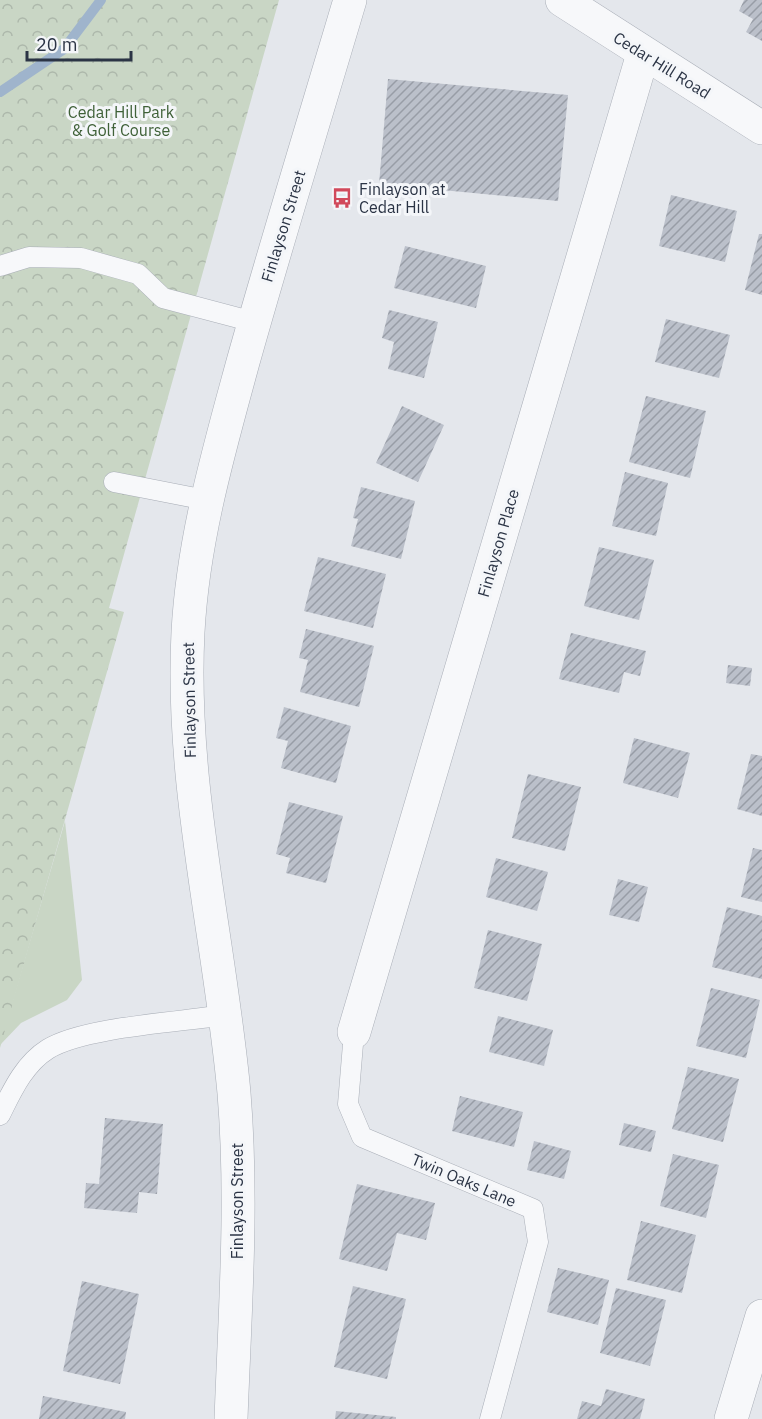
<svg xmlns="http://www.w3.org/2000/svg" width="762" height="1419" font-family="'IBM Plex Sans',sans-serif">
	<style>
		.green { fill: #c9d6c5 }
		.park { fill: url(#park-crowns) }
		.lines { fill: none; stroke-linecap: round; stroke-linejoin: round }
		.stream { stroke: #9fb4cc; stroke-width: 10 }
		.building { fill: url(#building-hatch) }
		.service-casing { stroke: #a9aeb7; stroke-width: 21 }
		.minor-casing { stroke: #a9aeb7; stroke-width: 34 }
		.tertiary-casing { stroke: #a9aeb7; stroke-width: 34 }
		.service { stroke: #f7f8fa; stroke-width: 20 }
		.minor { stroke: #f7f8fa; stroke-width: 33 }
		.tertiary { stroke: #f7f8fa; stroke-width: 33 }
		.labels { text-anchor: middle; stroke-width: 6; stroke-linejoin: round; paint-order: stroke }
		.street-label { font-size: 16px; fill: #2b3445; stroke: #f4f6f9 }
		.park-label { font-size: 16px; fill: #3f6138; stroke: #f4f6f9 }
		.poi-label { font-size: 16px; fill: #2b3445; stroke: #f4f6f9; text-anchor: start }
	</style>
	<defs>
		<pattern id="park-crowns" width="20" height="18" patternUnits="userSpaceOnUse" patternTransform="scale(1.5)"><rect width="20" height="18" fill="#c9d6c5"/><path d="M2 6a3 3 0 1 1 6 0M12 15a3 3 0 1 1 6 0" fill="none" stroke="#adb8ab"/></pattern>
		<pattern id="building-hatch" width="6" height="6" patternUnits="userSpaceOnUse" patternTransform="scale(1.5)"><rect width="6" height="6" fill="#bbc0ca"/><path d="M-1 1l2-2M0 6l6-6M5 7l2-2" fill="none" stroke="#989da6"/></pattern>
	</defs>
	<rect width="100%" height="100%" fill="#e4e7ec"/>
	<!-- green -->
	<path class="green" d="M 65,821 L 82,980 L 67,1000 L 21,1023 L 0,1045 Z"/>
	<!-- park -->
	<path class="park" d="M 0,0 L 279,0 L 109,608 L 124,612 L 0,1048 Z"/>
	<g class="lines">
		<!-- stream -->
		<path class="stream" d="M 0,92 L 64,49 L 101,0"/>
	</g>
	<!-- building -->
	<path class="building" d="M 744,0 L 762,0 L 762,41 L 746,32 L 753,19 L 739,11 Z
		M 388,79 L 568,95 L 558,201 L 379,184 Z
		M 671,195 L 737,211 L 725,262 L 659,246 Z
		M 759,234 L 762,234 L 762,295 L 745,290 Z
		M 405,246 L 486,266 L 476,308 L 394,288 Z
		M 389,310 L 438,322 L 424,378 L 388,369 L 394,342 L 382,338 Z
		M 666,319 L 730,335 L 719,378 L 655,362 Z
		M 646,396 L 706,411 L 690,478 L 629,462 Z
		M 402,406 L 444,425 L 418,482 L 376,463 Z
		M 625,472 L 668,483 L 656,536 L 612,526 Z
		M 361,487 L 415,501 L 401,559 L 351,546 L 358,519 L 353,518 Z
		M 599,547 L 654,560 L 639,620 L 584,606 Z
		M 318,557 L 386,574 L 373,628 L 304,611 Z
		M 306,629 L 374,646 L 359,707 L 300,692 L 308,660 L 299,658 Z
		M 571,633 L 646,651 L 640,676 L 624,672 L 619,693 L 559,679 Z
		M 728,665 L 752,668 L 750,686 L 726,683 Z
		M 284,707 L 351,726 L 336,783 L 281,768 L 288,741 L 276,738 Z
		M 634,738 L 690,753 L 678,798 L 623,783 Z
		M 751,754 L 762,756 L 762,816 L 737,809 Z
		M 528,774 L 581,787 L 565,851 L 512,838 Z
		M 289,802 L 343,816 L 326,883 L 286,873 L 290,858 L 276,854 Z
		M 753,848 L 762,850 L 762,902 L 741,897 Z
		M 496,858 L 548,872 L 537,911 L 486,897 Z
		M 618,879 L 648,887 L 639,922 L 609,915 Z
		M 727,907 L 762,916 L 762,979 L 712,967 Z
		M 488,930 L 542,944 L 527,1001 L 474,988 Z
		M 711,988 L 760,1000 L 746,1058 L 696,1046 Z
		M 498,1016 L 553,1030 L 544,1066 L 489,1052 Z
		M 688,1067 L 739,1079 L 723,1142 L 672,1129 Z
		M 460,1096 L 523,1112 L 514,1147 L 452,1131 Z
		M 105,1118 L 163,1124 L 157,1194 L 139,1192 L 137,1213 L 84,1208 L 86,1183 L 99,1184 Z
		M 624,1123 L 656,1131 L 651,1152 L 619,1145 Z
		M 534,1141 L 571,1151 L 564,1179 L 527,1170 Z
		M 673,1154 L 719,1165 L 706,1218 L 660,1206 Z
		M 357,1184 L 435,1203 L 426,1240 L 397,1233 L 387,1271 L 339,1259 Z
		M 641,1221 L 696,1235 L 682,1293 L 627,1280 Z
		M 558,1268 L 609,1280 L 598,1325 L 547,1312 Z
		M 82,1281 L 139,1294 L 120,1384 L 63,1371 Z
		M 353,1286 L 406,1299 L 387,1379 L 334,1367 Z
		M 616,1288 L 666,1300 L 650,1366 L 600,1353 Z
		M 606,1389 L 645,1399 L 640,1419 L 577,1419 L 582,1401 L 601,1406 Z
		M 43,1396 L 126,1412 L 125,1419 L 39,1419 Z
		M 336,1411 L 396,1417 L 396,1419 L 335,1419 Z"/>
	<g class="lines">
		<!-- service casing -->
		<g class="service-casing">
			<path id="service" d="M 0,266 L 29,257 L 81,258 L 138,274 L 163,298 L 254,322
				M 114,482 L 206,500
				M 354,1032 L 348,1104 L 362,1137 L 533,1209 L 538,1242 L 490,1419
				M 0,1115 C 12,1091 24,1064 48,1049 C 84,1027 180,1022 225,1015"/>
		</g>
		<!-- minor casing -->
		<g class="minor-casing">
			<path id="minor" d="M 354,1032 L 643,54
				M 731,1419 L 762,1316"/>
		</g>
		<!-- tertiary casing -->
		<g class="tertiary-casing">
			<path id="tertiary" d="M 562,0 L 762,128
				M 231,1419 C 235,1310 243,1202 234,1093 C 220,939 180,787 188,632 C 193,539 219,450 243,362 C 277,241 314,121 350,0"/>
		</g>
		<!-- service -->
		<use href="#service" class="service"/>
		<!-- minor -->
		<use href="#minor" class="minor"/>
		<!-- tertiary -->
		<use href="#tertiary" class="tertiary"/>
	</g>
	<!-- icons -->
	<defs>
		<g id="bus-bare" transform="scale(1.62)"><path d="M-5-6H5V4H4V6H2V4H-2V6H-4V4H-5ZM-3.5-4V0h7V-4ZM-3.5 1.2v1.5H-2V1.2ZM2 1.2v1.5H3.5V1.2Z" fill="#d1495b" stroke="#f4f6f9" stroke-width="2.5" paint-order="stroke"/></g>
	</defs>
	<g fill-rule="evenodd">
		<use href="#bus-bare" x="342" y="198"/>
	</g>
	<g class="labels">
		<!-- street labels -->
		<g class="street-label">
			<text transform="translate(662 65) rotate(32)" y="6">Cedar Hill Road</text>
			<text transform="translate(283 226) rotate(-73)" y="6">Finlayson Street</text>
			<text transform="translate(498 543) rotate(-74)" y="6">Finlayson Place</text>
			<text transform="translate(189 700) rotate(-91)" y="6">Finlayson Street</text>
			<text transform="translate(464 1180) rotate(23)" y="6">Twin Oaks Lane</text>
			<text transform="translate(237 1201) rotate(-90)" y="6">Finlayson Street</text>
		</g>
		<!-- park labels -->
		<g class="park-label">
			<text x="121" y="118">Cedar Hill Park<tspan x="121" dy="18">&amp; Golf Course</tspan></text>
		</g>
		<!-- poi labels -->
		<g class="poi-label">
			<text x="359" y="195">Finlayson at<tspan x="359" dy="18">Cedar Hill</tspan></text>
		</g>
	</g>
	<!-- scale -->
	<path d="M27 51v9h104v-9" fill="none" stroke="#2b3445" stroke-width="3"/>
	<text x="36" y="51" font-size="18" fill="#2b3445" stroke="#f4f6f9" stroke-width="4.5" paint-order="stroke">20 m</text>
</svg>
